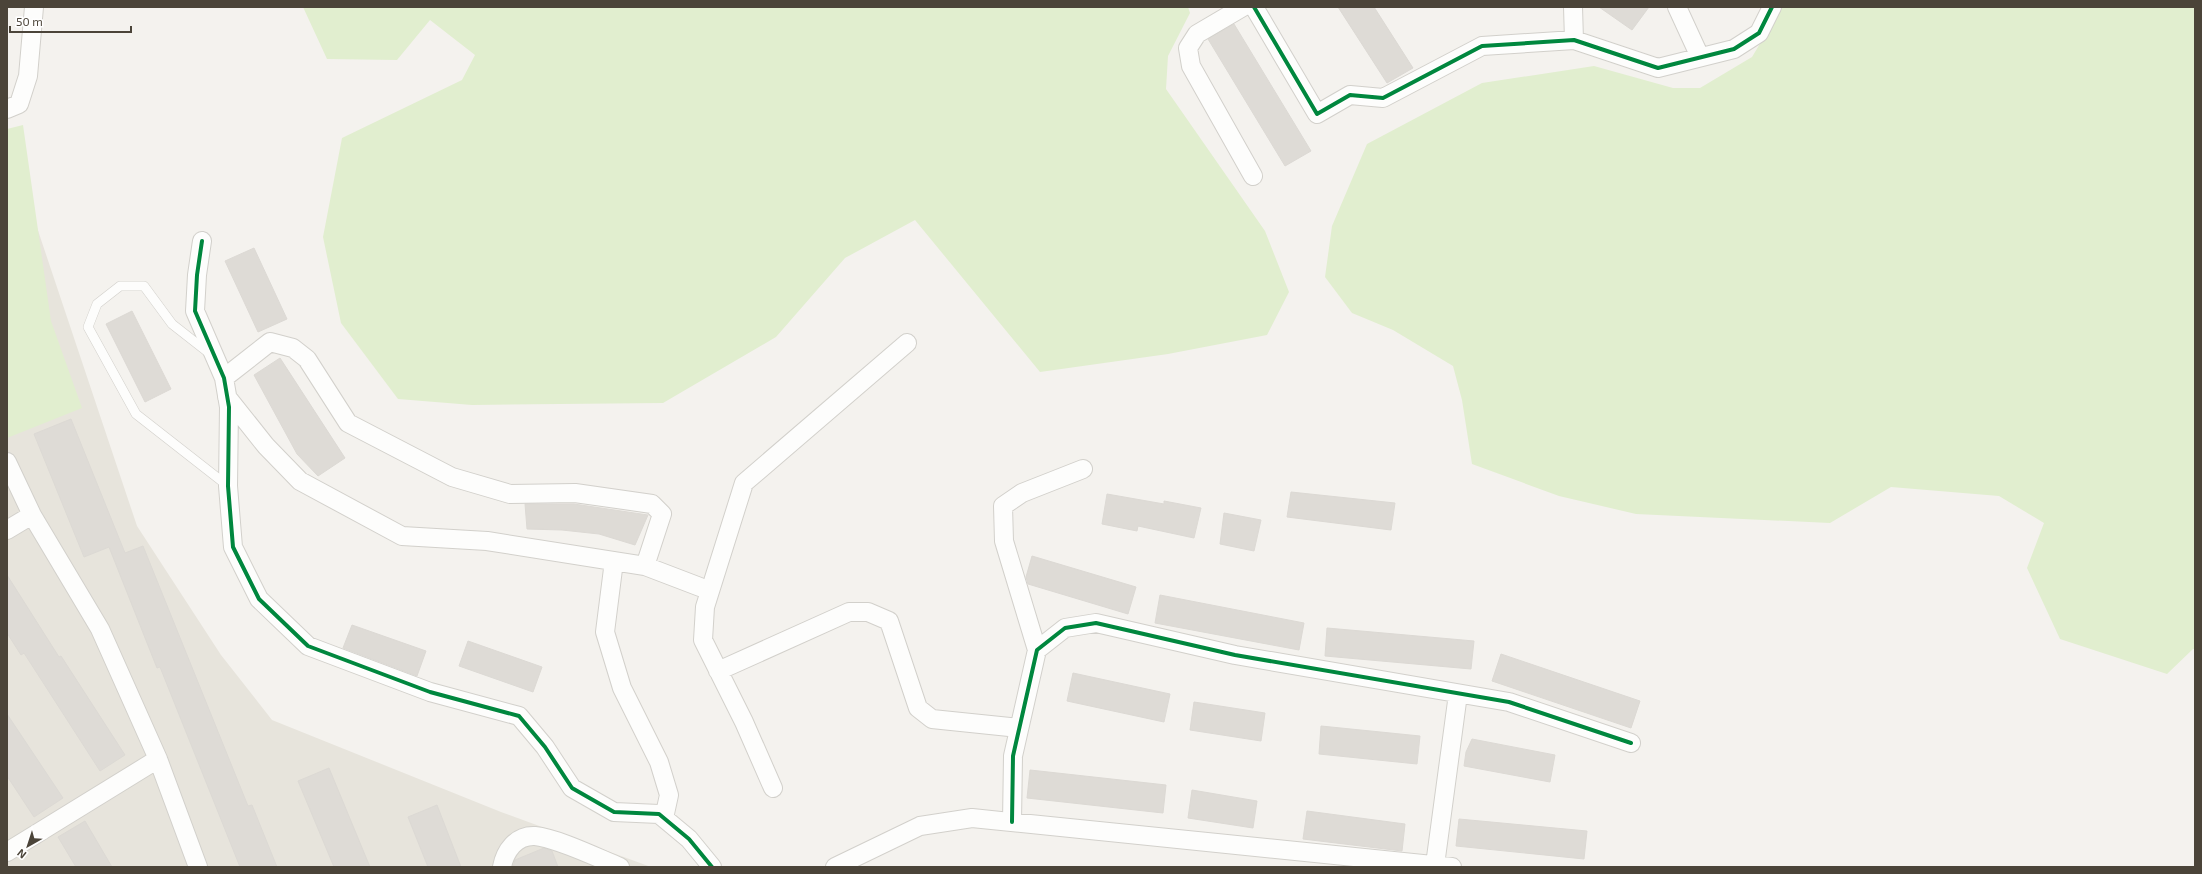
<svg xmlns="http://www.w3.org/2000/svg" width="2202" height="874" font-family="'Exo 2',sans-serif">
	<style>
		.residential { fill: #e7e4dc }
		.green { fill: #e1eecf }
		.building { fill: #dedbd6; stroke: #dcd9d4 }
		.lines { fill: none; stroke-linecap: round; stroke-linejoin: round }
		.lane-casing { stroke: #d2d0cb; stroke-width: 10 }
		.street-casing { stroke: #d2d0cb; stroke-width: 20 }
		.lane { stroke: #fdfdfc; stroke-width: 9 }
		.street { stroke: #fdfdfc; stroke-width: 18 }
		.cycleway-casing { stroke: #fff; stroke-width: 6 }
		.cycleway { stroke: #00873e; stroke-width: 4 }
	</style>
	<rect width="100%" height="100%" fill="#f4f2ee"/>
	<!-- residential -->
	<path class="residential" d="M 7,138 L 137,526 L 221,655 L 272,720 L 501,812 L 651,867 L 7,867 Z"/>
	<!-- green -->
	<path class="green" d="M 303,7 L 1188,7 L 1190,13 L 1168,56 L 1166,89 L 1265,231 L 1289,292 L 1267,335 L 1168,354 L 1040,372 L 915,220 L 845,258 L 776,337 L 663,403 L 472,405 L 398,399 L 341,323 L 323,237 L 342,138 L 462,80 L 475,55 L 430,20 L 397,60 L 327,59 Z
		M 1782,7 L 2195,7 L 2195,649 L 2193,649 L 2167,674 L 2060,639 L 2027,568 L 2044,523 L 1999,496 L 1891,487 L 1830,523 L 1636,514 L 1559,496 L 1472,464 L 1462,400 L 1453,366 L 1393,330 L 1352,313 L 1325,277 L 1332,226 L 1367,144 L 1482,83 L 1594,66 L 1673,88 L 1700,88 L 1752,57 Z
		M 23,125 L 51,321 L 82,408 L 7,438 L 7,129 Z"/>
	<!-- building -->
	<path class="building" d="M 1338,7 L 1374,7 L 1413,68 L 1387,83 Z
		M 1599,7 L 1649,7 L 1632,30 Z
		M 1234,24 L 1311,151 L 1285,166 L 1208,39 Z
		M 254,248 L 287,319 L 258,332 L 225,261 Z
		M 132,311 L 171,389 L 145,402 L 106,324 Z
		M 280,358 L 345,458 L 318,476 L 297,454 L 254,375 Z
		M 71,419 L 125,553 L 143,546 L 248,806 L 252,805 L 277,867 L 240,867 L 160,667 L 157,668 L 109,547 L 84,557 L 34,434 Z
		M 1291,492 L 1395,503 L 1391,530 L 1287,517 Z
		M 1107,494 L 1164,504 L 1164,501 L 1201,508 L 1194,538 L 1138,526 L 1137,531 L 1102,524 Z
		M 525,504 L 574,504 L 648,515 L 635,545 L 599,534 L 562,530 L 527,529 Z
		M 1224,513 L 1261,520 L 1254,551 L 1220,544 Z
		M 1032,556 L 1136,587 L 1128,614 L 1028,584 L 1026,577 Z
		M 7,575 L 59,657 L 61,656 L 125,755 L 100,771 L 24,653 L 21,655 L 7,633 Z
		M 1160,595 L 1304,623 L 1299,650 L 1155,623 Z
		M 352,625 L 426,651 L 417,676 L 343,648 Z
		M 1327,628 L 1474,641 L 1471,669 L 1325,656 Z
		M 468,641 L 542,667 L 533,692 L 459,666 Z
		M 1501,654 L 1640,701 L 1631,728 L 1492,681 Z
		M 1073,673 L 1170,694 L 1164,722 L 1067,701 Z
		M 1194,702 L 1265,713 L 1261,741 L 1190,730 Z
		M 7,714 L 63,798 L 34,817 L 7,776 Z
		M 1321,726 L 1420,736 L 1417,764 L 1319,754 Z
		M 1472,739 L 1555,755 L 1550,782 L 1464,766 L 1466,752 Z
		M 329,768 L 370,867 L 334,867 L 298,781 Z
		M 1030,770 L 1166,785 L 1163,813 L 1027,798 Z
		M 1192,790 L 1257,801 L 1253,828 L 1188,818 Z
		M 437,805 L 461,867 L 428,867 L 408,817 Z
		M 1307,811 L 1405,824 L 1402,851 L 1303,839 Z
		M 1459,819 L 1587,831 L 1584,859 L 1456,846 Z
		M 85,821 L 112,867 L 76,867 L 58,837 Z
		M 544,848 L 552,851 L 558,867 L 513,867 L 515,860 Z"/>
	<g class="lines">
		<!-- lane casing -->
		<g class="lane-casing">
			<path id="lane" d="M 209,353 L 172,324 L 144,286 L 120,286 L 97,304 L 88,327 L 136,414 L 228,486"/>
		</g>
		<!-- street casing -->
		<g class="street-casing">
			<path id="street" d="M 1243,7 L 1197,34 L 1188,48 L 1191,66 L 1253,176
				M 1254,7 L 1317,114 L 1350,95 L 1383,98 L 1482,46 L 1574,40 L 1658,68 L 1734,49 L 1759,33 L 1772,7
				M 1573,7 L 1574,40
				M 1677,7 L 1700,57
				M 7,109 L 19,104 L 28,76 L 34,7
				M 202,241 L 197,275 L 195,311 L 224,378 L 229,407 L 228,486 L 233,547 L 259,599 L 308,646 L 430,692 L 519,716 L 545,747 L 572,788 L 614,812 L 659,814 L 689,839 L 712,867
				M 224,378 L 270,342 L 293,348 L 307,359 L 348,423 L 452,477 L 510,494 L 575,493 L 652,504 L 662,514 L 645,566
				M 227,397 L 266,446 L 300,481 L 402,536 L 487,541 L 645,566 L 700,587
				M 7,462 L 32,515 L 100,629 L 158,759 L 198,867
				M 7,530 L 32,515
				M 614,561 L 605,632 L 622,688 L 659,762 L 669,795 L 664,818
				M 1037,650 L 1004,541 L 1003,506 L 1022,493 L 1083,469
				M 718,671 L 849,612 L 868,612 L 889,621 L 918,708 L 932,719 L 1019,728
				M 773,788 L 744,722 L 703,640 L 705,607 L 744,483 L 907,343
				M 1012,822 L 1013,756 L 1037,650 L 1065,628 L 1096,623 L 1235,655 L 1509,702 L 1631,743
				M 7,852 L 158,759
				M 1435,865 L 1458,694
				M 502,867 C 505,851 516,835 535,836 C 557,838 598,858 620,867
				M 835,867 L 920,826 L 972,818 L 1452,867"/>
		</g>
		<!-- lane -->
		<use href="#lane" class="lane"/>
		<!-- street -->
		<use href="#street" class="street"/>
		<!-- cycleway casing -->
		<g class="cycleway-casing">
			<path id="cycleway" d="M 1254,7 L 1317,114 L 1350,95 L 1383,98 L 1482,46 L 1574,40 L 1658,68 L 1734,49 L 1759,33 L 1772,7
				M 202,241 L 197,275 L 195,311 L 224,378 L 229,407 L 228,486 L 233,547 L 259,599 L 308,646 L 430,692 L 519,716 L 545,747 L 572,788 L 614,812 L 659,814 L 689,839 L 712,867
				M 1012,822 L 1013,756 L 1037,650 L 1065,628 L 1096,623 L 1235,655 L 1509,702 L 1631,743"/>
		</g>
		<!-- cycleway -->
		<use href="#cycleway" class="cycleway"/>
	</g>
	<!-- border -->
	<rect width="2202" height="874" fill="none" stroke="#4b4439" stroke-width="16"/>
	<!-- north arrow -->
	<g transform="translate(28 846) rotate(219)" stroke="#ffffff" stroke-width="3" paint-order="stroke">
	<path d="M0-3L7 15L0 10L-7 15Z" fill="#4b4439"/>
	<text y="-6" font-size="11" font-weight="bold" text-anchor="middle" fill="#4b4439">N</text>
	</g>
	<!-- scale -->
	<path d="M10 26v6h121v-6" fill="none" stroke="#4b4439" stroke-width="2"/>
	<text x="16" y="26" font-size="12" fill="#4b4439" stroke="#ffffff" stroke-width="3" paint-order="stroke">50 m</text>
</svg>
